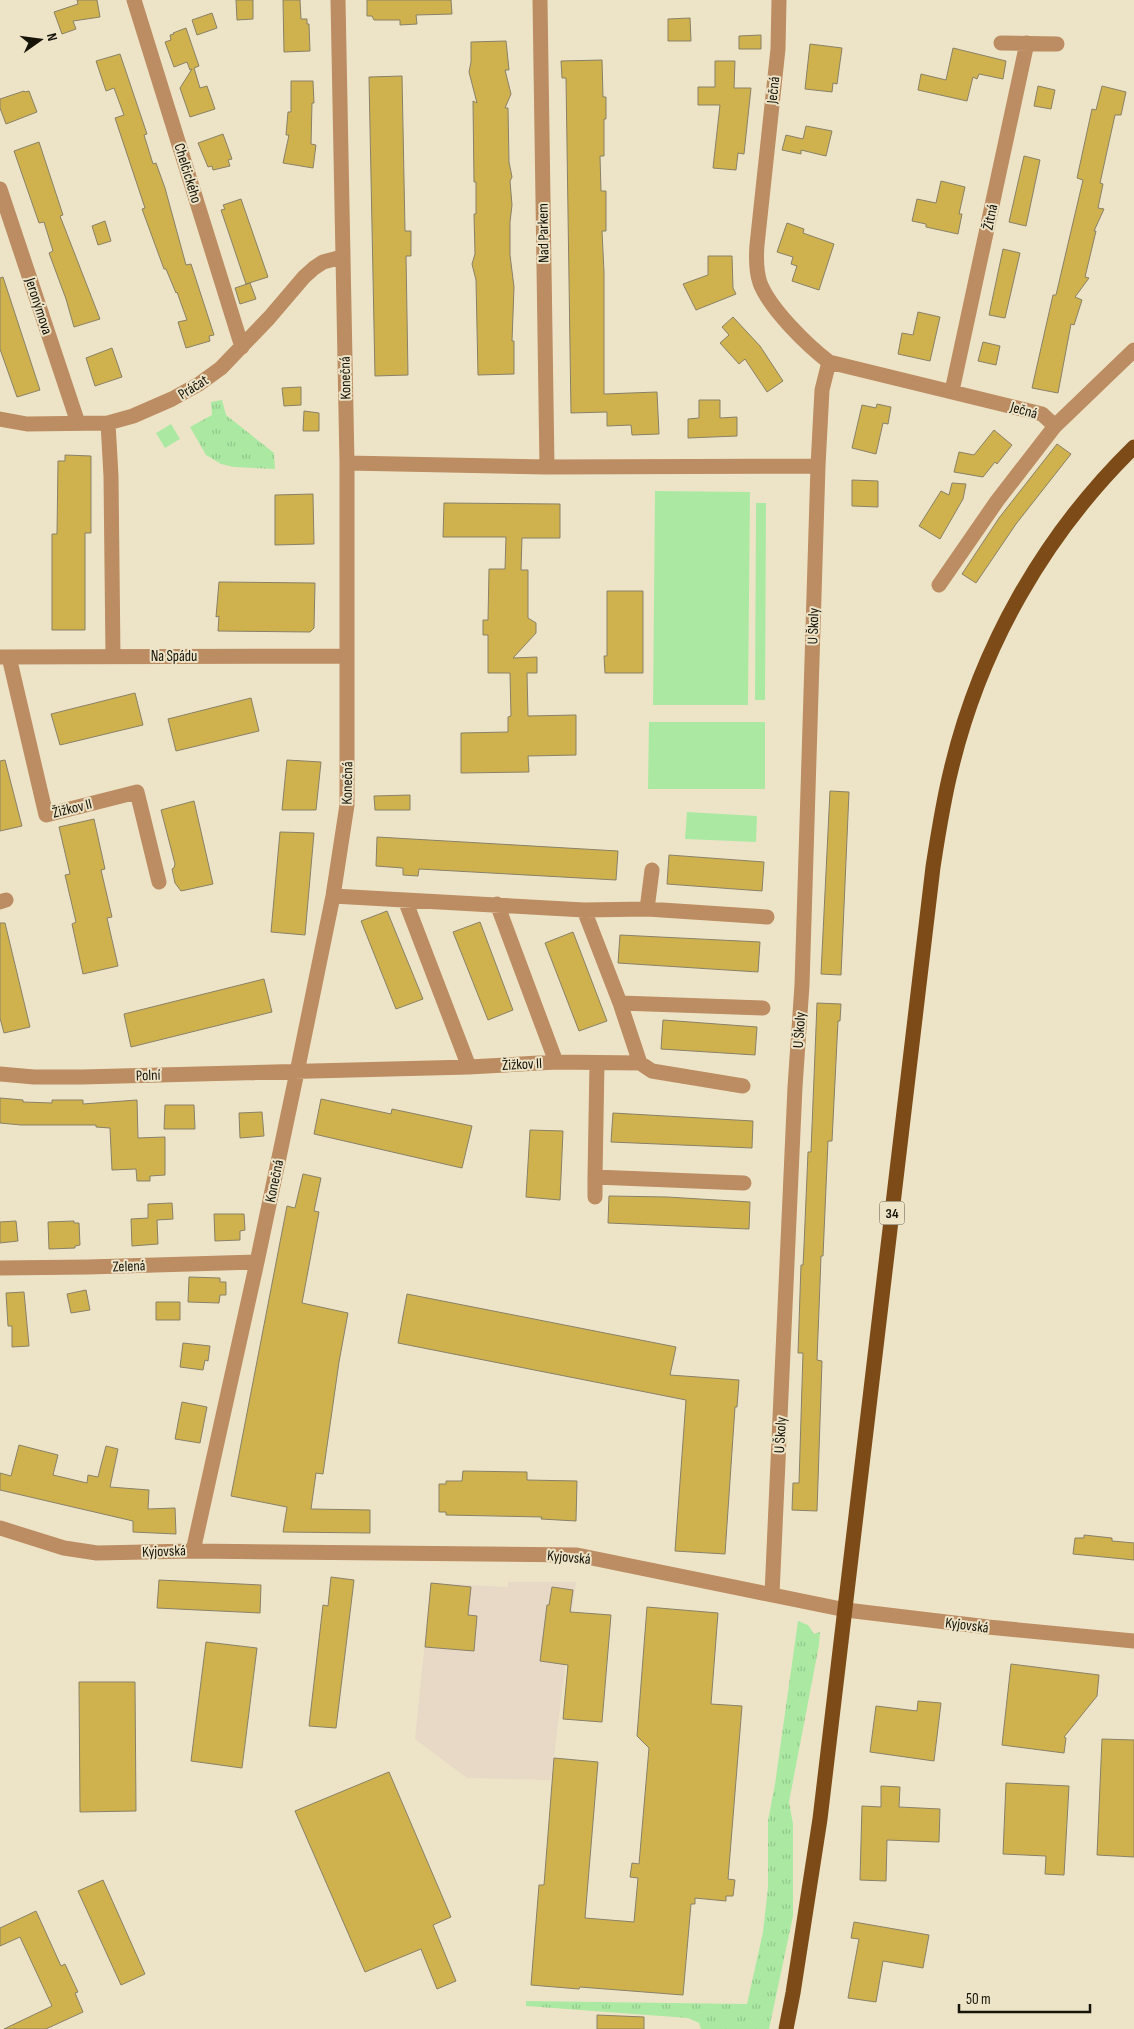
<svg xmlns="http://www.w3.org/2000/svg" width="1134" height="2029" font-family="'Sofia Sans Condensed',sans-serif">
	<style>
		.commercial { fill: #e8d8c6 }
		.grass { fill: url(#grass-tufts) }
		.pitch { fill: #abe9a3 }
		.building { fill: #cfb24e; stroke: #898167 }
		.lines { fill: none; stroke-linecap: round; stroke-linejoin: round }
		.street { stroke: #bc8c62; stroke-width: 15 }
		.primary { stroke: #7d4b17; stroke-width: 15 }
		.labels { text-anchor: middle; stroke-width: 4; stroke-linejoin: round; paint-order: stroke }
		.shield { fill: #ede4c7; stroke: #565242; stroke-width: 1 }
		.shield-label { font-size: 14px; font-weight: bold; fill: #161309 }
		.street-label { font-size: 15px; fill: #161309; stroke: #ede4c7 }
	</style>
	<defs>
		<pattern id="grass-tufts" width="24" height="20" patternUnits="userSpaceOnUse" patternTransform="scale(1.25)"><rect width="24" height="20" fill="#abe9a3"/><path d="M3 7l-1-3M5 7V3M7 7l1-3M15 17l-1-3M17 17v-4M19 17l1-3" fill="none" stroke="#92c78b"/></pattern>
	</defs>
	<rect width="100%" height="100%" fill="#ede4c7"/>
	<!-- commercial -->
	<path class="commercial" d="M 508,1582 L 576,1582 L 551,1780 L 467,1778 L 415,1739 L 431,1583 L 508,1587 Z"/>
	<!-- grass -->
	<path class="grass" d="M 222,400 L 226,415 L 274,453 L 275,469 L 234,467 L 221,464 L 206,455 L 190,427 L 212,415 L 211,402 Z
		M 798,1621 L 808,1625 L 814,1634 L 820,1632 L 819,1645 L 789,1802 L 793,1824 L 793,1916 L 769,2029 L 701,2029 L 699,2023 L 688,2018 L 526,2006 L 526,2001 L 747,2004 L 763,1932 L 768,1887 L 768,1821 L 775,1784 Z"/>
	<!-- pitch -->
	<path class="pitch" d="M 171,424 L 180,439 L 165,448 L 156,433 Z
		M 655,491 L 750,492 L 748,705 L 653,705 Z
		M 756,503 L 766,503 L 765,700 L 755,700 Z
		M 649,722 L 765,722 L 765,789 L 648,789 Z
		M 687,812 L 757,816 L 756,842 L 685,839 Z"/>
	<!-- building -->
	<path class="building" d="M 77,0 L 97,0 L 100,17 L 73,21 L 76,29 L 62,34 L 54,12 L 78,4 Z
		M 236,0 L 253,0 L 253,19 L 237,20 Z
		M 283,0 L 300,0 L 301,19 L 307,19 L 307,24 L 309,24 L 310,51 L 284,52 Z
		M 367,0 L 451,0 L 452,14 L 416,15 L 417,24 L 400,25 L 400,20 L 374,20 L 372,16 L 367,16 Z
		M 212,13 L 217,28 L 197,35 L 192,20 Z
		M 690,18 L 691,41 L 668,41 L 668,19 Z
		M 186,28 L 199,66 L 194,68 L 200,88 L 207,86 L 215,109 L 190,117 L 180,88 L 192,69 L 190,70 L 187,62 L 174,67 L 165,42 L 171,40 L 170,35 L 174,34 L 173,33 Z
		M 761,35 L 761,49 L 739,49 L 739,36 Z
		M 506,41 L 509,70 L 505,70 L 511,94 L 505,108 L 508,108 L 509,162 L 512,177 L 510,181 L 512,205 L 510,222 L 510,255 L 514,287 L 512,341 L 514,341 L 514,374 L 478,375 L 476,280 L 472,264 L 475,254 L 474,214 L 476,214 L 476,182 L 474,182 L 473,101 L 477,103 L 469,72 L 471,62 L 471,42 Z
		M 810,44 L 842,48 L 837,84 L 833,83 L 832,92 L 805,89 Z
		M 953,48 L 1006,61 L 1003,79 L 979,74 L 977,79 L 973,77 L 967,101 L 918,90 L 921,74 L 946,80 Z
		M 120,54 L 147,134 L 144,135 L 153,164 L 156,163 L 165,188 L 186,265 L 191,264 L 214,335 L 209,336 L 210,341 L 186,348 L 178,322 L 187,320 L 177,292 L 176,293 L 166,269 L 164,269 L 142,209 L 145,208 L 115,118 L 124,115 L 114,88 L 106,91 L 96,61 Z
		M 602,60 L 603,97 L 606,97 L 606,119 L 604,119 L 604,156 L 600,156 L 601,191 L 606,191 L 606,231 L 602,231 L 604,272 L 604,394 L 657,392 L 659,434 L 632,435 L 631,425 L 607,426 L 607,412 L 571,413 L 566,78 L 562,78 L 561,61 Z
		M 715,61 L 735,61 L 734,88 L 751,88 L 744,154 L 738,153 L 736,170 L 713,168 L 720,105 L 698,105 L 698,87 L 715,87 Z
		M 402,76 L 405,231 L 411,231 L 411,256 L 406,256 L 408,375 L 375,376 L 369,77 Z
		M 291,81 L 313,81 L 314,103 L 312,103 L 311,144 L 316,145 L 313,168 L 283,163 L 289,135 L 286,135 L 288,112 L 291,112 Z
		M 1038,86 L 1055,90 L 1051,109 L 1034,106 Z
		M 1102,86 L 1126,92 L 1121,115 L 1115,115 L 1100,183 L 1103,184 L 1098,208 L 1104,209 L 1094,231 L 1096,231 L 1085,277 L 1089,278 L 1075,297 L 1082,300 L 1074,325 L 1071,324 L 1058,393 L 1032,388 L 1053,295 L 1056,295 L 1083,180 L 1077,178 L 1092,109 L 1096,110 Z
		M 24,91 L 25,92 L 29,91 L 37,112 L 6,124 L 0,108 L 0,99 Z
		M 806,126 L 832,131 L 826,156 L 801,150 L 801,154 L 782,150 L 786,135 L 803,139 Z
		M 223,134 L 232,159 L 228,160 L 230,166 L 213,170 L 212,166 L 208,167 L 198,143 Z
		M 39,142 L 63,215 L 60,216 L 100,319 L 74,327 L 66,299 L 49,253 L 53,251 L 44,222 L 39,223 L 14,151 Z
		M 1024,156 L 1040,160 L 1026,226 L 1009,222 Z
		M 941,181 L 965,187 L 959,214 L 962,214 L 958,234 L 926,227 L 926,224 L 912,221 L 917,199 L 936,203 Z
		M 241,199 L 268,277 L 246,284 L 221,210 L 225,209 L 223,205 Z
		M 105,221 L 111,241 L 98,245 L 92,226 Z
		M 787,223 L 804,229 L 803,233 L 834,244 L 819,290 L 792,281 L 797,266 L 791,264 L 793,257 L 777,252 Z
		M 1003,249 L 1020,253 L 1005,318 L 989,315 Z
		M 708,256 L 732,256 L 733,288 L 736,294 L 696,310 L 683,284 L 708,275 Z
		M 3,277 L 40,390 L 17,397 L 0,349 L 0,278 Z
		M 250,283 L 256,299 L 240,304 L 235,288 Z
		M 918,312 L 940,317 L 930,361 L 898,354 L 902,333 L 913,335 Z
		M 733,317 L 760,346 L 783,381 L 767,392 L 745,359 L 739,364 L 720,343 L 729,335 L 722,327 Z
		M 983,342 L 1000,346 L 996,365 L 978,361 Z
		M 112,348 L 122,377 L 95,386 L 86,358 Z
		M 301,387 L 301,405 L 284,406 L 282,388 Z
		M 699,400 L 720,400 L 720,418 L 737,417 L 737,436 L 688,438 L 688,419 L 699,418 Z
		M 877,404 L 891,407 L 888,424 L 883,423 L 876,454 L 852,448 L 862,405 L 876,408 Z
		M 304,411 L 319,413 L 319,431 L 303,431 Z
		M 994,430 L 1012,445 L 997,464 L 995,462 L 983,477 L 954,472 L 959,452 L 974,455 Z
		M 1057,444 L 1071,454 L 1016,524 L 976,583 L 962,574 L 999,518 Z
		M 65,455 L 91,456 L 91,533 L 85,533 L 85,630 L 52,630 L 52,534 L 57,534 L 58,461 L 65,461 Z
		M 852,480 L 878,481 L 878,507 L 852,506 Z
		M 952,483 L 966,484 L 963,499 L 940,539 L 919,526 L 941,491 L 949,495 Z
		M 313,494 L 314,544 L 275,545 L 275,495 Z
		M 444,503 L 560,504 L 560,538 L 522,538 L 521,570 L 528,570 L 528,618 L 536,623 L 536,633 L 513,658 L 537,657 L 537,673 L 527,673 L 528,716 L 576,715 L 576,755 L 528,756 L 529,772 L 461,773 L 461,733 L 508,732 L 508,717 L 511,716 L 510,673 L 488,673 L 488,635 L 483,635 L 483,620 L 488,620 L 489,569 L 505,569 L 506,537 L 443,537 Z
		M 219,582 L 315,583 L 314,628 L 310,632 L 218,631 L 219,616 L 216,617 Z
		M 607,591 L 643,591 L 643,673 L 605,673 L 604,656 L 607,656 Z
		M 135,693 L 143,725 L 60,745 L 51,714 Z
		M 251,698 L 259,731 L 176,751 L 168,719 Z
		M 5,760 L 22,826 L 0,831 L 0,761 Z
		M 287,760 L 321,762 L 316,810 L 282,810 Z
		M 830,791 L 849,792 L 841,975 L 821,974 Z
		M 410,795 L 410,810 L 375,810 L 374,796 Z
		M 194,801 L 213,884 L 181,891 L 175,883 L 172,869 L 174,868 L 175,864 L 161,810 Z
		M 94,819 L 105,869 L 101,870 L 112,917 L 107,918 L 118,966 L 83,974 L 72,924 L 76,922 L 65,875 L 70,874 L 59,827 Z
		M 280,832 L 314,833 L 305,935 L 271,932 Z
		M 377,837 L 618,851 L 616,880 L 419,869 L 418,876 L 403,875 L 403,868 L 376,866 Z
		M 669,855 L 764,862 L 762,891 L 667,884 Z
		M 387,911 L 423,999 L 396,1009 L 361,921 Z
		M 480,922 L 513,1010 L 488,1020 L 453,932 Z
		M 0,923 L 5,923 L 30,1027 L 4,1033 L 0,1018 Z
		M 573,932 L 607,1021 L 579,1031 L 545,943 Z
		M 620,935 L 760,942 L 758,972 L 618,963 Z
		M 264,979 L 272,1012 L 131,1047 L 124,1014 Z
		M 817,1003 L 841,1004 L 840,1021 L 838,1021 L 832,1141 L 828,1141 L 823,1256 L 821,1256 L 820,1283 L 817,1360 L 822,1361 L 817,1511 L 792,1510 L 793,1483 L 799,1483 L 803,1353 L 798,1353 L 801,1265 L 803,1265 L 804,1246 L 808,1152 L 811,1152 Z
		M 663,1020 L 757,1027 L 755,1055 L 661,1049 Z
		M 0,1098 L 23,1100 L 23,1102 L 52,1103 L 52,1100 L 83,1100 L 83,1104 L 137,1100 L 138,1138 L 165,1137 L 165,1175 L 150,1176 L 150,1181 L 137,1181 L 136,1169 L 112,1170 L 110,1128 L 96,1127 L 96,1125 L 21,1125 L 0,1123 Z
		M 321,1099 L 391,1114 L 392,1109 L 472,1126 L 462,1168 L 314,1134 Z
		M 165,1105 L 194,1105 L 195,1129 L 164,1129 Z
		M 262,1112 L 264,1136 L 240,1138 L 239,1113 Z
		M 613,1113 L 753,1121 L 752,1148 L 611,1142 Z
		M 530,1130 L 563,1131 L 560,1200 L 526,1197 Z
		M 303,1174 L 321,1178 L 314,1211 L 319,1212 L 302,1303 L 348,1313 L 339,1362 L 323,1474 L 316,1473 L 311,1509 L 370,1510 L 370,1533 L 283,1532 L 287,1507 L 231,1496 L 287,1206 L 295,1208 Z
		M 609,1196 L 667,1197 L 750,1202 L 749,1229 L 608,1223 Z
		M 172,1203 L 173,1219 L 157,1220 L 158,1244 L 132,1246 L 131,1219 L 148,1218 L 148,1204 Z
		M 214,1214 L 244,1214 L 245,1230 L 240,1231 L 240,1240 L 215,1241 Z
		M 16,1221 L 18,1241 L 0,1243 L 0,1222 Z
		M 74,1221 L 74,1223 L 79,1223 L 80,1245 L 75,1246 L 75,1248 L 49,1249 L 48,1222 Z
		M 189,1277 L 220,1278 L 220,1282 L 226,1282 L 226,1295 L 220,1295 L 219,1303 L 188,1302 Z
		M 86,1290 L 90,1310 L 71,1313 L 67,1294 Z
		M 24,1292 L 29,1346 L 12,1347 L 12,1326 L 8,1326 L 6,1293 Z
		M 407,1294 L 676,1347 L 670,1375 L 739,1380 L 737,1407 L 735,1407 L 725,1554 L 675,1551 L 686,1400 L 398,1343 Z
		M 156,1302 L 180,1302 L 180,1320 L 156,1320 Z
		M 183,1343 L 210,1346 L 208,1361 L 205,1360 L 203,1370 L 180,1367 Z
		M 182,1402 L 207,1407 L 200,1443 L 175,1439 Z
		M 19,1445 L 58,1455 L 53,1475 L 87,1483 L 88,1475 L 98,1477 L 106,1446 L 118,1449 L 110,1487 L 149,1490 L 148,1509 L 175,1508 L 176,1534 L 133,1532 L 133,1521 L 0,1490 L 0,1473 L 11,1476 Z
		M 463,1471 L 527,1472 L 527,1480 L 577,1481 L 576,1521 L 541,1519 L 542,1517 L 446,1515 L 446,1512 L 439,1512 L 439,1484 L 446,1484 L 446,1481 L 462,1481 Z
		M 1084,1535 L 1112,1538 L 1112,1541 L 1134,1543 L 1134,1560 L 1073,1554 L 1075,1538 L 1084,1538 Z
		M 331,1577 L 354,1580 L 336,1728 L 309,1726 L 323,1605 L 328,1606 Z
		M 159,1580 L 261,1585 L 260,1613 L 157,1608 Z
		M 431,1583 L 471,1587 L 468,1615 L 477,1616 L 474,1651 L 425,1647 Z
		M 552,1587 L 573,1590 L 570,1612 L 611,1615 L 602,1722 L 563,1719 L 568,1665 L 540,1661 L 547,1605 L 549,1605 Z
		M 647,1607 L 718,1613 L 711,1704 L 742,1706 L 728,1879 L 735,1880 L 733,1896 L 726,1896 L 726,1901 L 695,1898 L 695,1904 L 691,1904 L 683,1995 L 580,1987 L 579,1989 L 531,1985 L 539,1885 L 544,1885 L 554,1758 L 598,1762 L 585,1918 L 634,1922 L 638,1878 L 630,1877 L 632,1863 L 639,1864 L 649,1748 L 637,1736 Z
		M 206,1642 L 257,1648 L 242,1768 L 191,1761 Z
		M 1011,1664 L 1099,1675 L 1097,1696 L 1064,1737 L 1066,1738 L 1064,1753 L 1002,1745 Z
		M 79,1682 L 135,1682 L 136,1811 L 80,1812 Z
		M 918,1701 L 941,1703 L 934,1761 L 870,1752 L 876,1706 L 917,1711 Z
		M 1102,1739 L 1134,1740 L 1134,1857 L 1097,1855 Z
		M 389,1772 L 451,1917 L 433,1925 L 456,1981 L 437,1989 L 421,1949 L 365,1972 L 295,1811 Z
		M 1006,1783 L 1069,1786 L 1064,1875 L 1045,1874 L 1046,1856 L 1003,1854 Z
		M 881,1786 L 900,1787 L 899,1807 L 940,1809 L 939,1842 L 887,1840 L 886,1881 L 860,1880 L 862,1806 L 881,1807 Z
		M 103,1880 L 145,1974 L 121,1985 L 78,1891 Z
		M 36,1911 L 61,1966 L 65,1964 L 78,1992 L 75,1993 L 83,2012 L 46,2029 L 4,2029 L 52,2006 L 20,1937 L 0,1946 L 0,1928 Z
		M 854,1922 L 929,1935 L 923,1968 L 883,1961 L 876,2002 L 848,1998 L 859,1939 L 851,1938 Z
		M 597,2015 L 644,2017 L 644,2029 L 597,2029 Z"/>
	<g class="lines">
		<!-- street -->
		<path class="street" d="M 134,0 L 242,347
			M 540,0 L 547,467
			M 1001,43 L 1057,44
			M 0,189 L 78,423
			M 829,362 L 1042,414 L 1055,426 L 997,501 L 939,585
			M 952,391 L 1027,43
			M 0,419 L 27,424 L 108,423 L 133,416 L 172,399 L 199,384 L 221,368 L 269,318 L 304,277 L 314,268 L 323,262 L 342,257
			M 108,423 L 111,476 L 113,657
			M 1055,426 L 1134,350
			M 347,463 L 547,467 L 818,466
			M 1,657 L 347,656
			M 9,657 L 46,815 L 137,792 L 159,882
			M 333,896 L 584,910 L 647,909 L 767,917
			M 405,900 L 469,1067
			M 0,902 L 6,900
			M 497,904 L 556,1062
			M 647,909 L 652,870
			M 584,910 L 620,1003 L 640,1063
			M 620,1003 L 763,1008
			M 597,1063 L 595,1177 L 744,1183
			M 0,1074 L 34,1077 L 82,1077 L 469,1067 L 556,1062 L 640,1063 L 652,1071 L 743,1086
			M 595,1197 L 595,1177
			M 0,1268 L 88,1267 L 257,1262
			M 0,1528 L 64,1548 L 97,1553 L 193,1551 L 577,1555 L 846,1610 L 988,1627 L 1134,1641
			M 193,1551 L 257,1262 L 297,1072 L 333,896 L 347,805 L 347,463 L 338,0
			M 772,1594 L 795,1087 L 802,985 L 818,466 L 822,390 L 829,362 C 807,345 770,309 760,283 C 756,271 756,258 757,245 L 778,49 L 779,0"/>
		<!-- primary -->
		<path class="primary" d="M 786,2029 L 793,1993 L 820,1819 L 933,867 C 938,835 943,802 951,770 C 980,648 1044,535 1134,447"/>
	</g>
	<g class="labels">
		<!-- shield labels -->
		<rect class="shield" x="879.5" y="1201.5" width="25" height="23" rx="4"/>
		<g class="shield-label">
			<text x="892" y="1218">34</text>
		</g>
		<!-- street labels -->
		<g class="street-label">
			<text transform="translate(773 90) rotate(-84)" y="5">Ječná</text>
			<text transform="translate(188 173) rotate(73)" y="5">Chelčického</text>
			<text transform="translate(990 217) rotate(-78)" y="5">Žitná</text>
			<text transform="translate(543 233) rotate(-91)" y="5">Nad Parkem</text>
			<text transform="translate(39 306) rotate(72)" y="5">Jeronýmova</text>
			<text transform="translate(345 378) rotate(-91)" y="5">Konečná</text>
			<text transform="translate(193 387) rotate(-32)" y="5">Práčat</text>
			<text transform="translate(1024 410) rotate(16)" y="5">Ječná</text>
			<text transform="translate(813 626) rotate(-88)" y="5">U Školy</text>
			<text x="174" y="661">Na Spádu</text>
			<text transform="translate(347 783) rotate(-89)" y="5">Konečná</text>
			<text transform="translate(72 808) rotate(-14)" y="5">Žižkov II</text>
			<text transform="translate(799 1030) rotate(-86)" y="5">U Školy</text>
			<text transform="translate(522 1064) rotate(-3)" y="5">Žižkov II</text>
			<text transform="translate(148 1075) rotate(-2)" y="5">Polní</text>
			<text transform="translate(274 1181) rotate(-78)" y="5">Konečná</text>
			<text transform="translate(129 1266) rotate(-2)" y="5">Zelená</text>
			<text transform="translate(780 1435) rotate(-87)" y="5">U Školy</text>
			<text transform="translate(164 1551) rotate(-2)" y="5">Kyjovská</text>
			<text transform="translate(569 1557) rotate(5)" y="5">Kyjovská</text>
			<text transform="translate(967 1625) rotate(7)" y="5">Kyjovská</text>
		</g>
	</g>
	<!-- north arrow -->
	<g transform="translate(40 40) rotate(76)" stroke="#ede4c7" stroke-width="4" paint-order="stroke">
	<path d="M0-4L9 19L0 12L-9 19Z" fill="#161309"/>
	<text y="-8" font-size="14" font-weight="bold" text-anchor="middle" fill="#161309">N</text>
	</g>
	<!-- scale -->
	<path d="M959 2004v8h131v-8" fill="none" stroke="#161309" stroke-width="2.5"/>
	<text x="966" y="2004" font-size="15" fill="#161309" stroke="#ede4c7" stroke-width="4" paint-order="stroke">50 m</text>
</svg>
